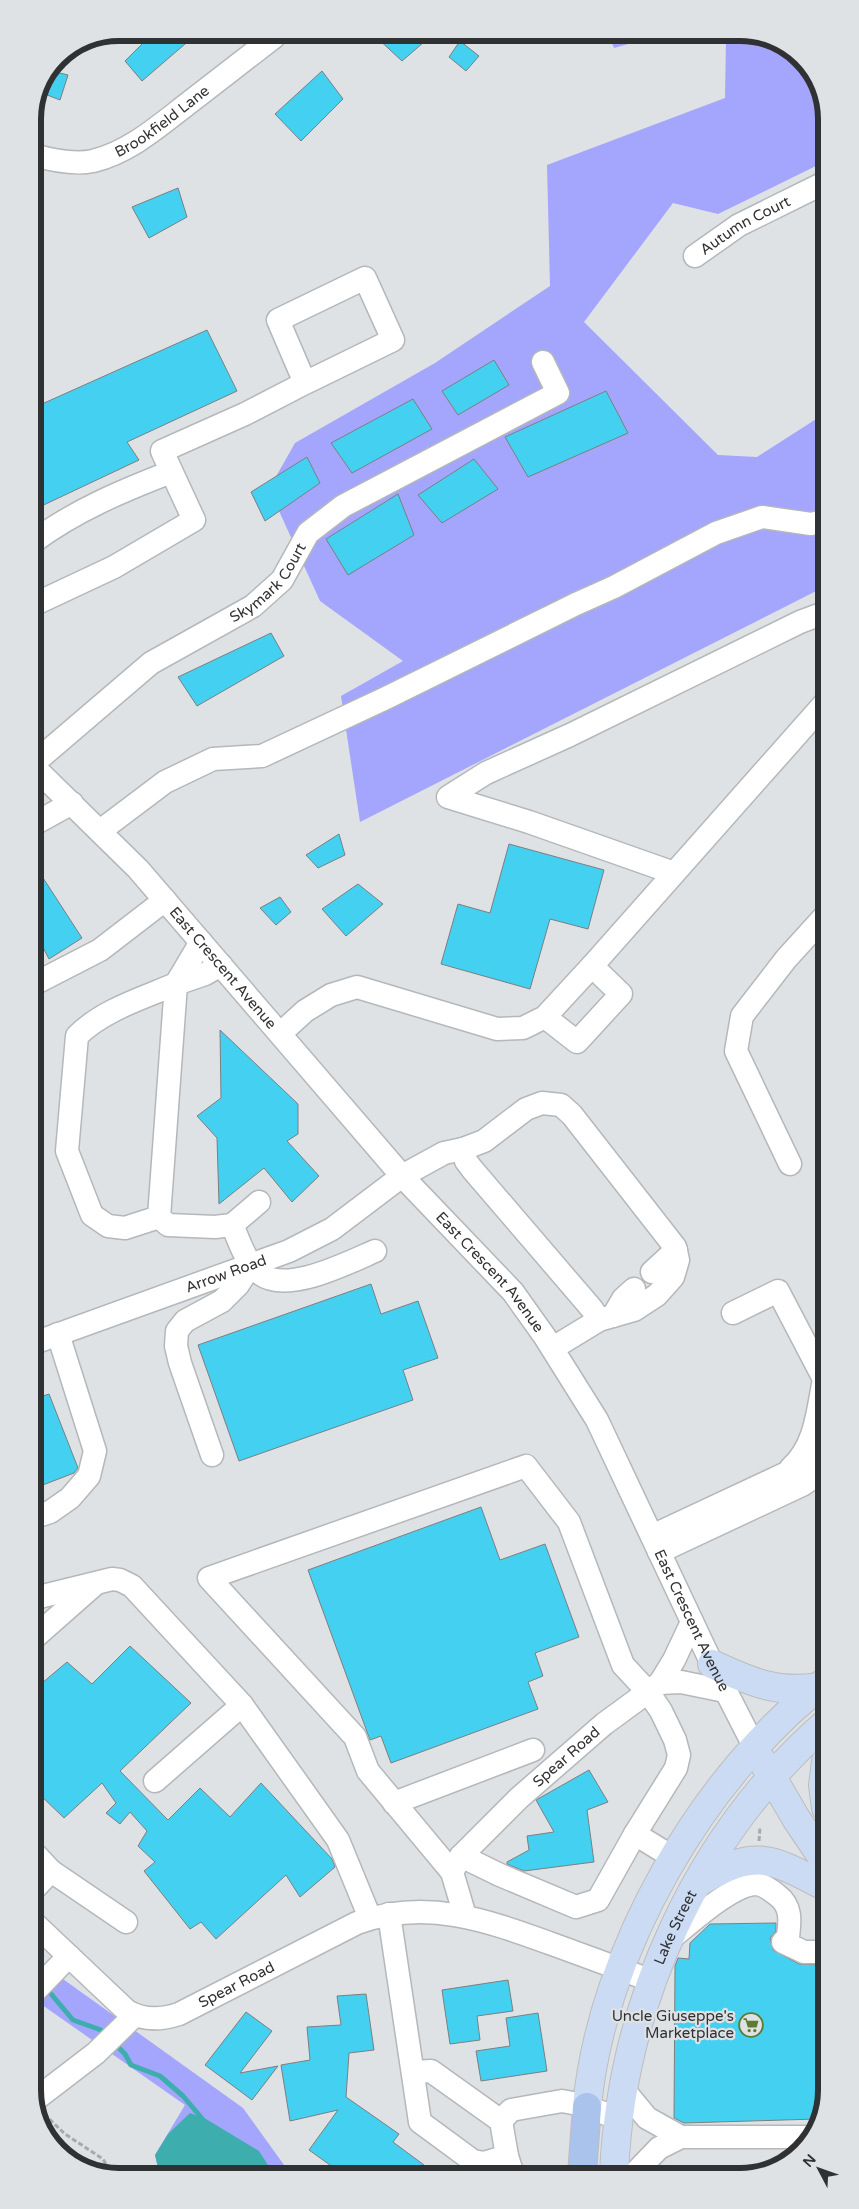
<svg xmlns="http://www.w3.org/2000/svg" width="859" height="2209" font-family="'Varela Round',sans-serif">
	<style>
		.forest { fill: #a4a5fd }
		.water { fill: #3daead }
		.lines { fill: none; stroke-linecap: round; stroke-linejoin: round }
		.stream { stroke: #3daead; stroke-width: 5 }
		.building { fill: #44d1f1; stroke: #7b7f81 }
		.minor-casing { stroke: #b4b8bb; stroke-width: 25 }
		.major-casing { stroke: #bdbdbd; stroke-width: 30 }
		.highway-casing { stroke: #bdbdbd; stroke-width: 30 }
		.path { stroke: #a7aaac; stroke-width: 3; stroke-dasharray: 5 2.5; stroke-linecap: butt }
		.minor { stroke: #fff; stroke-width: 22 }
		.major { stroke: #cbdbf4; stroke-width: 28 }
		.highway { stroke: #a9c3ed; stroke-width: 28 }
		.labels { text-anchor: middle; stroke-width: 4.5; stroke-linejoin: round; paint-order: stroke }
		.street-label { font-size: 15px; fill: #303132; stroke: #dee2e5 }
		.poi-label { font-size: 15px; fill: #303132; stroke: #dee2e5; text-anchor: end }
		.rim { fill: none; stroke: #303132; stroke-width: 6 }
	</style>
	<rect width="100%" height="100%" fill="#dee2e5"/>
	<!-- forest -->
	<path class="forest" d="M 746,33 L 793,51 L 823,96 L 824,162 L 718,214 L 673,203 L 584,322 L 718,455 L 757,457 L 824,414 L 824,587 L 360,822 L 341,696 L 403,661 L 320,601 L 269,489 L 295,443 L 435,363 L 550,286 L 547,165 L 725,98 L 726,39 L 653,37 L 614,48 L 608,34 Z
		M 35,1959 L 243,2108 L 292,2176 L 160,2176 L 155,2155 L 185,2105 L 35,2000 Z"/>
	<!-- water -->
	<path class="water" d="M 190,2113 L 206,2119 L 259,2151 L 275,2176 L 160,2176 L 155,2155 L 168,2134 Z"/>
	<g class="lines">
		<!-- stream -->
		<path class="stream" d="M 46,1988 L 73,2020 L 101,2030 L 106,2035
			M 114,2043 L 125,2054 L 131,2065 L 160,2076 L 183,2096 L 205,2122"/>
	</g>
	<!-- building -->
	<path class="building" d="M 375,36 L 431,36 L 402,61 Z
		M 148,38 L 192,38 L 142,81 L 125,61 Z
		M 460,41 L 479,56 L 466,71 L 449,57 Z
		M 52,71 L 68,75 L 60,100 L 42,93 Z
		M 322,71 L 343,99 L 301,141 L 275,114 Z
		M 178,188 L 187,217 L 149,238 L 132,207 Z
		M 207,330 L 237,391 L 127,442 L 139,460 L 33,510 L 33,408 Z
		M 494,360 L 509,385 L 458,415 L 442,391 Z
		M 606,391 L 628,433 L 528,477 L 505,437 Z
		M 413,399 L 432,429 L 352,473 L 331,443 Z
		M 307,457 L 320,483 L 265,521 L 251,492 Z
		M 474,459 L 498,489 L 442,523 L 418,495 Z
		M 398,494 L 414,535 L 348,575 L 326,539 Z
		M 271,633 L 284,656 L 197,706 L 178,677 Z
		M 339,834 L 345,855 L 318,868 L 306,855 Z
		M 509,844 L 604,870 L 588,929 L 550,919 L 530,989 L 441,964 L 458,904 L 490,913 Z
		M 34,864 L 82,938 L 49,959 L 34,930 Z
		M 358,884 L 383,904 L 346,936 L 322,909 Z
		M 280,897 L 291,912 L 276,925 L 260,908 Z
		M 220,1030 L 298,1104 L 298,1134 L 287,1141 L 319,1176 L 292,1202 L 264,1168 L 219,1204 L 217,1138 L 197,1116 L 221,1098 Z
		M 371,1284 L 381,1314 L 418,1301 L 438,1358 L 403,1370 L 413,1400 L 239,1461 L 198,1345 Z
		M 49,1394 L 78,1468 L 74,1473 L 35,1488 L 34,1399 Z
		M 481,1507 L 500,1560 L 545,1544 L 579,1637 L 535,1653 L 543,1676 L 528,1682 L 538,1709 L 391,1763 L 381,1736 L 370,1740 L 308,1570 Z
		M 130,1646 L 191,1703 L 120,1771 L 168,1820 L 200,1788 L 230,1817 L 261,1783 L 332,1859 L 335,1867 L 300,1897 L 286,1875 L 216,1939 L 201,1922 L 190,1929 L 144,1871 L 155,1862 L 138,1846 L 147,1831 L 130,1812 L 120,1824 L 106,1813 L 116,1803 L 102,1783 L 64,1818 L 35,1790 L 35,1689 L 67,1662 L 92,1684 Z
		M 589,1770 L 608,1802 L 587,1810 L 594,1862 L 524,1871 L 507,1864 L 507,1862 L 529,1850 L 527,1836 L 554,1832 L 536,1800 Z
		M 776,1923 L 776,1931 L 770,1938 L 773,1950 L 799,1964 L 826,1965 L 826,2090 L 817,2119 L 684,2123 L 674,2118 L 675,1966 L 678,1958 L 689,1959 L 690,1943 L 710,1924 Z
		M 508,1980 L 513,2011 L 477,2016 L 480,2040 L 450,2044 L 442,1990 Z
		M 366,1994 L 374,2050 L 349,2053 L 346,2097 L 399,2134 L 393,2142 L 424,2165 L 416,2175 L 344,2175 L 309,2150 L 338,2110 L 290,2121 L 281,2065 L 310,2060 L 307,2027 L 341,2025 L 337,1996 Z
		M 246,2012 L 272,2031 L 240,2073 L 278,2066 L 252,2100 L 205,2065 Z
		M 538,2013 L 547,2071 L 481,2081 L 476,2051 L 510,2046 L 506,2018 Z"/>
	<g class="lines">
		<!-- minor casing -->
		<g class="minor-casing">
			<g id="minor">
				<path id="s1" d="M 33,155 C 51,160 74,165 93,161 C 130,152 160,125 190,102 C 218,80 246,59 274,37"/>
				<path id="s2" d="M 695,256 L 739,225 L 824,183"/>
				<path d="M 33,542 C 74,511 124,490 171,472"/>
				<path d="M 33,605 L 114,567 L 194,520 L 162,451 L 245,414 L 305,383 L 278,320 L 365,278 L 393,340 L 305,383"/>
				<path id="s3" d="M 34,763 L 151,663 L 253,606 L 282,580 L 308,533 L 343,506 L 558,393 L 543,362"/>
				<path id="s4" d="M 34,767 L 138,869 L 402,1176 L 513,1292 L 545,1337 L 597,1420 L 712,1664 L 755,1748"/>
				<path d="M 34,824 L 72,803"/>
				<path d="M 100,831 L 165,782 L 213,759 L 262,756 L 386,698 L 576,604 L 614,587 L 716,533 L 762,517 L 811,524 L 824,521"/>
				<path d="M 674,873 L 529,822 L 448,797 L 486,773 L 570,735 L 800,622 L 824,613"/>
				<path d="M 201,942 L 176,984 L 205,974 L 221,965"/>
				<path d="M 592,966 L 824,704"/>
				<path d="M 34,984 L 100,950 L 165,900"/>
				<path d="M 281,1033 L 305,1011 L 331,995 L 357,987 L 497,1029 L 523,1028 L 545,1017 L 577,1042 L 621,994 L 592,966 L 545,1017"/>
				<path d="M 463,1149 L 466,1161 L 472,1169 L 592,1309 L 599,1320"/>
				<path d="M 790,1164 L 736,1051 L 742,1016 L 786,959 L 825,916"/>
				<path d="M 159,1217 L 125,1228 L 108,1226 L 92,1215 L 67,1151 L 77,1036 C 103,1010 143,998 176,984 L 159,1217 L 168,1225 L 215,1227 L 232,1225 C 239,1240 245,1261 258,1272 C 284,1296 347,1263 375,1251"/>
				<path d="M 232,1225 L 259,1202"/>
				<path d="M 652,1272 L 676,1250"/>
				<path d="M 733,1313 L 778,1291 L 825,1381"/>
				<path d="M 613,1316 L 623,1299 L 634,1289"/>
				<path id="s5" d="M 34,1343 L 289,1251 L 332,1229 L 402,1176 L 444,1153 L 463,1149 L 484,1141 L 526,1109 L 542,1103 L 561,1105 L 572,1115 L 675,1247 L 678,1260 L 673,1277 L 657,1295 L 634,1310 L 599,1320 L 553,1348"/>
				<path d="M 212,1455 L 180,1363 L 176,1346 L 177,1331 L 185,1321 L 222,1301 L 238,1285 L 251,1265"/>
				<path d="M 791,1468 C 816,1446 818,1409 824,1379"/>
				<path d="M 35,1517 L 50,1512 L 70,1498 L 89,1476 L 95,1451 L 58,1334"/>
				<path d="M 652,1536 L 808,1463 L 826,1451"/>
				<path d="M 659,1552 L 802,1485 L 826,1469"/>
				<path d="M 35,1598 L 112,1579 L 120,1580 L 132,1586 L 242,1705 L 338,1840 L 370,1918"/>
				<path d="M 35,1637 L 94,1585"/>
				<path d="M 660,1683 L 681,1682 L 725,1691"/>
				<path d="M 155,1781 L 242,1705"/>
				<path d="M 394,1803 L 533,1750"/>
				<path d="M 635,1834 L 674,1858"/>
				<path d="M 35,1854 L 51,1871 L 126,1922"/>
				<path d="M 452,1872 L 368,1771 L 355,1737 L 209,1578 L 526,1466 L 569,1522 L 623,1665 L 648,1692 L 661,1711 L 675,1740 L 679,1755 L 676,1768 L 635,1834 L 598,1900 L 576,1907 L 500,1875 L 461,1856"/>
				<path d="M 35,1888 L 51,1871"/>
				<path d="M 389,1914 L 420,2122 L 473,2161 L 484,2163 L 507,2156"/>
				<path id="s6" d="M 465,1916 L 452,1872 L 461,1856 L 519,1798 L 604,1724 L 660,1683 L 674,1660 L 692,1622"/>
				<path id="s7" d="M 35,1924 L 127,2011 C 144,2021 161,2020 179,2014 L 357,1923 C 426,1898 486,1920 552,1944 C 585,1956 618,1968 652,1981"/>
				<path d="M 669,1940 C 688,1925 733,1883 757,1884 C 764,1885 772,1891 777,1895 C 792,1906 790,1921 788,1937 L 783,1942 L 804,1952 L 826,1952"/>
				<path d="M 35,1991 L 69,1956"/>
				<path d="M 413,2072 L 431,2071 L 501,2121 L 507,2156 L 513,2175"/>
				<path d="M 623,2089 L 647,2118 L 681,2137"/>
				<path d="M 36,2099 L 96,2053 L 134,2016"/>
				<path d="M 501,2121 L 511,2110 L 562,2101 L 578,2104 L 618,2118"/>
				<path d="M 634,2174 L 659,2148 L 681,2137 L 811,2137"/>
			</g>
		</g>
		<!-- major casing -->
		<g class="major-casing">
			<g id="major">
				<path d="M 712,1664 C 749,1681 776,1694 818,1687"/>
				<path d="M 826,1761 L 823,1785 L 826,1808"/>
				<path d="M 763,1762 L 797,1820 L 826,1863"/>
				<path d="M 697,1883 C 756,1848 769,1857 826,1887"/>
				<path d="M 587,2107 C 601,1952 703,1775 826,1681"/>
				<path id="s8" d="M 614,2174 C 621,2004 697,1836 826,1723"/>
			</g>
		</g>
		<!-- highway casing -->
		<g class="highway-casing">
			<path id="highway" d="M 582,2174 L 587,2107"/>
		</g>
		<!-- path -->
		<path class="path" d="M 759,1841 L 760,1827
			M 44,2114 L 65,2134 L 103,2159 L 113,2176"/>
		<!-- minor -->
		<use href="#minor" class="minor"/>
		<!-- major -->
		<use href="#major" class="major"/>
		<!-- highway -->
		<use href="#highway" class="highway"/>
	</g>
	<!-- icons -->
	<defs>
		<g id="supermarket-ring" transform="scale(1.25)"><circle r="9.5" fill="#dee2e5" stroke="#5e7c31" stroke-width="1.5"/><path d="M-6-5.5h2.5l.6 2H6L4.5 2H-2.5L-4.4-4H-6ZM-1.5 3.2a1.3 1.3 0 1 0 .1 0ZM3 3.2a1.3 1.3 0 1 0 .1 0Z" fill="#5e7c31"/></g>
	</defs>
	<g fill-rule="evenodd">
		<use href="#supermarket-ring" x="751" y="2025"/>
	</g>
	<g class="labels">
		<!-- street labels -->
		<g class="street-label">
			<text dy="5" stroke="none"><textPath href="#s1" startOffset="141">Brookfield Lane</textPath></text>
			<text dy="5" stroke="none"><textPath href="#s2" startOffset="59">Autumn Court</textPath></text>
			<text dy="5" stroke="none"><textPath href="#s3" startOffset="298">Skymark Court</textPath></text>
			<text dy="5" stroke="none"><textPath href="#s4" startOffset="276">East Crescent Avenue</textPath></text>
			<text dy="5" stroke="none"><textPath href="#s5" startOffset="204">Arrow Road</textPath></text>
			<text dy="5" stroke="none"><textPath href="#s4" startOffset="681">East Crescent Avenue</textPath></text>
			<text dy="5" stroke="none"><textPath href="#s4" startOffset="1086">East Crescent Avenue</textPath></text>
			<text dy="5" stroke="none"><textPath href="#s6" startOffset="209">Spear Road</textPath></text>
			<text dy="5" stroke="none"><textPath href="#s8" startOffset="256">Lake Street</textPath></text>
			<text dy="5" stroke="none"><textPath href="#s7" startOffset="245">Spear Road</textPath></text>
		</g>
		<!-- poi labels -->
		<g class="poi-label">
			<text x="734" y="2021">Uncle Giuseppe's<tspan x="734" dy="17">Marketplace</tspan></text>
		</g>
	</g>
	<!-- crop -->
	<path d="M0 0H859V2209H0ZM119 41H740A78 78 0 0 1 818 119V2090A78 78 0 0 1 740 2168H119A78 78 0 0 1 41 2090V119A78 78 0 0 1 119 41Z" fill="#dee2e5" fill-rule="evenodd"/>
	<path class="rim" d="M119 41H740A78 78 0 0 1 818 119V2090A78 78 0 0 1 740 2168H119A78 78 0 0 1 41 2090V119A78 78 0 0 1 119 41Z"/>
	<!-- north arrow -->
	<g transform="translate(819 2169) rotate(311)" stroke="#dee2e5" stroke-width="4" paint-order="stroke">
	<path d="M0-4L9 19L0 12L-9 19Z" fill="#303132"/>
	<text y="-8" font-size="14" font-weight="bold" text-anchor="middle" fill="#303132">N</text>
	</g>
</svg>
